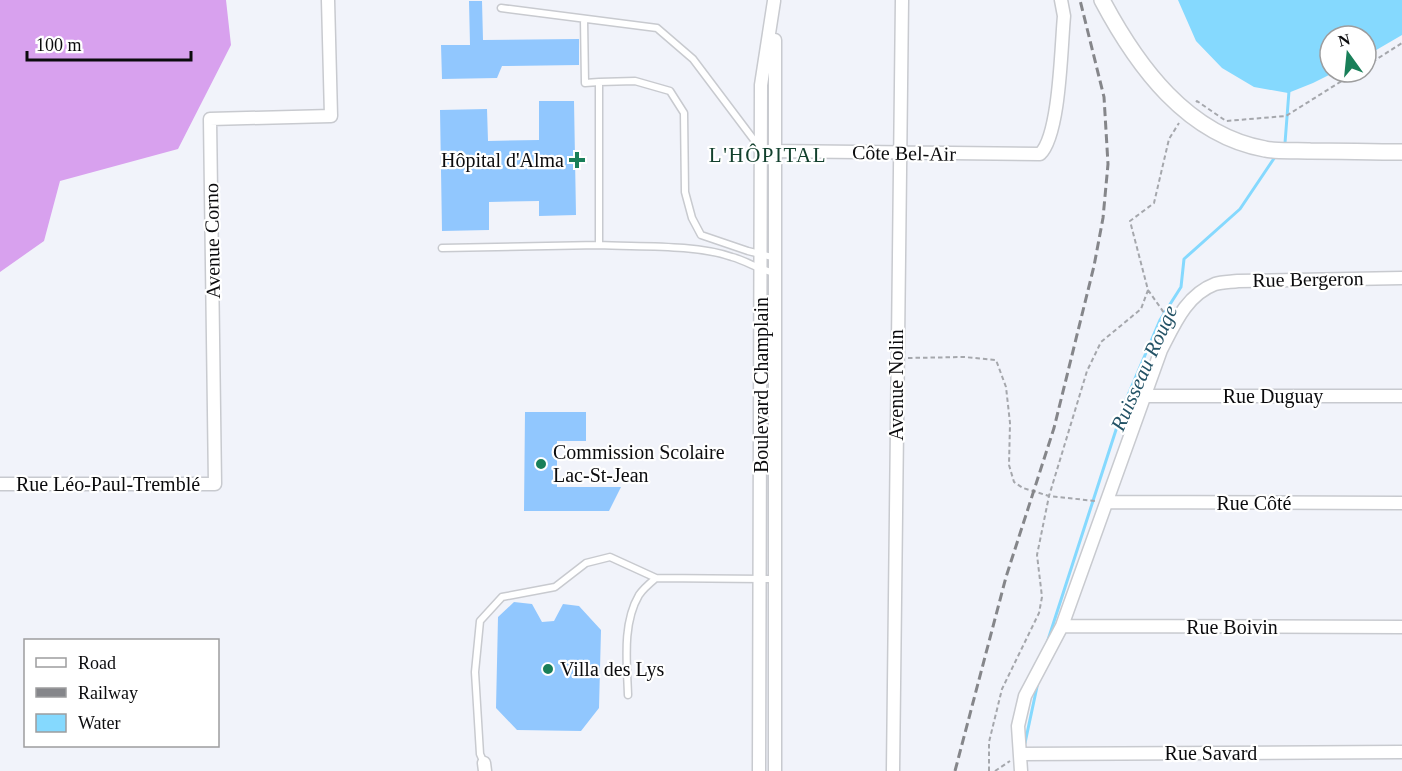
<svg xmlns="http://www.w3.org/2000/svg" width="1402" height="771" font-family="Georgia,serif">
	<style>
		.forest { fill: #d8a1ee }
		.water { fill: #85d9fe }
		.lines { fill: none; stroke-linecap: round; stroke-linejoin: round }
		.stream { stroke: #85d9fe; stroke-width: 3 }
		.building { fill: #91c7fe }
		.service-casing { stroke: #c8cacf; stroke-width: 9 }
		.minor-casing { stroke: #c8cacf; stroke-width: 15 }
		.tertiary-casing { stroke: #c8cacf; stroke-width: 18 }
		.path { stroke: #a5a7ac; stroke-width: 2; stroke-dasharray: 4.5 3; stroke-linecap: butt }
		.service { stroke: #fff; stroke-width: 6 }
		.minor { stroke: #fff; stroke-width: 12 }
		.tertiary { stroke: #fff; stroke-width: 15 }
		.rail { stroke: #85868a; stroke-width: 3; stroke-dasharray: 9 4.5; stroke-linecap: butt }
		.poi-dot { fill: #197f59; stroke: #fff; stroke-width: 2 }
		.labels { text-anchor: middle; stroke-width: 4.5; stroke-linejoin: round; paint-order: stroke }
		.street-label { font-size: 20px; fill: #0b0b0d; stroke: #fff }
		.poi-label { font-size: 20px; fill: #0b0b0d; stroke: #fff; text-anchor: start }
		.neighbourhood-label { font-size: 21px; letter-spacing: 1.5px; fill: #12402d; stroke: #fff }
		.water-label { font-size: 21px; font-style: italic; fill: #245366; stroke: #fff }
	</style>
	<rect width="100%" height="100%" fill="#f1f3fa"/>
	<!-- forest -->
	<path class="forest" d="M 0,0 L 226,0 L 231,45 L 178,149 L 60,181 L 44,241 L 0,272 Z"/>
	<!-- water -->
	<path class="water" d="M 1178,0 L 1402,0 L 1402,35 L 1366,56 L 1366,36 L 1330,36 L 1330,72 L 1335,72 L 1313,83 L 1288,93 L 1254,87 L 1222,68 L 1196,41 Z"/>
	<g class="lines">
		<!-- stream -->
		<path class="stream" d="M 1283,147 L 1285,143 L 1289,91
			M 1047,643 L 1125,402 L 1160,320 L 1181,287 L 1184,259 L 1240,209 L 1277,154
			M 1025,743 L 1038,682"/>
	</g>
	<!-- building -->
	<path class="building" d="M 469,1 L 482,1 L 483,40 L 579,39 L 579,65 L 502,66 L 497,78 L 442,79 L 441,45 L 470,45 Z
		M 539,101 L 574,101 L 576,215 L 539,216 L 539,201 L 489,202 L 489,230 L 442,231 L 440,110 L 487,109 L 488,141 L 539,140 Z
		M 525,412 L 586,412 L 586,441 L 557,441 L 557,487 L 621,487 L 609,511 L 524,511 Z
		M 514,602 L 532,604 L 542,622 L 554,621 L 563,604 L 579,606 L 601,630 L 599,708 L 581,731 L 517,730 L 496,708 L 498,617 Z"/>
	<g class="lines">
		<!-- service casing -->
		<g class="service-casing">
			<path id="service" d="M 501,8 L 657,28 L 693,59 L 760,148
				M 584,19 L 585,83 L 599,82
				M 442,248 L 599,245
				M 775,273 C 759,270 747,261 732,257 C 695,244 639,247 599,245 L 599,82 L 635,81 L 670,91 L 684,113 L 685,192 L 692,218 L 701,235 L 748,251 L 776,258
				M 628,695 C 627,663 622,624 639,595 C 643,589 650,583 656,578 L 775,579
				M 484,763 L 480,754 L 475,672 L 480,621 L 502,597 L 555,587 L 586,563 L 610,557 L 656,578"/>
		</g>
		<!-- minor casing -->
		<g class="minor-casing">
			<path id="minor" d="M 775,40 L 775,771
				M 768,151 L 1040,154 C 1060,135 1061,47 1064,16 L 1061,0
				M 1145,396 L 1402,396
				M 0,484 L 215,484 L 210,119 L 331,116 L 328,0
				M 1107,502 L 1402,503
				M 1062,626 L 1402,627
				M 1020,754 L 1402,752
				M 484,763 L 485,771
				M 759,771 L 761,85 L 774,1
				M 893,771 L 902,0
				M 1021,771 L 1018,726 L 1025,696 L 1062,626 L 1161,350 C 1174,325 1186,295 1215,284 C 1222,282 1231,282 1238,281 L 1402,278"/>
		</g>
		<!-- tertiary casing -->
		<g class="tertiary-casing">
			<path id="tertiary" d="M 1102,0 C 1137,66 1187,135 1265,149 C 1279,152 1296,150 1310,151 C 1341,151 1371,152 1402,152"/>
		</g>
		<!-- path -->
		<path class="path" d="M 1366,66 L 1402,43
			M 1196,102 L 1197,101 L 1226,121 L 1286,116 L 1356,72
			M 1148,290 L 1167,317
			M 908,358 L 964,357 L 996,360 L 1006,387 L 1010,423 L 1009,465 L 1014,482 L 1023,488 L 1049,496 L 1095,501
			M 989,771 L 989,742 L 1002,689 L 1039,613 L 1042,597 L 1037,555 L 1049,496 L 1087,371 L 1101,342 L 1141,309 L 1148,290 L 1130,221 L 1154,203 L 1169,139 L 1179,123
			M 995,771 L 1010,761"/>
		<!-- service -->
		<use href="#service" class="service"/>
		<!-- minor -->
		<use href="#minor" class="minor"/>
		<!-- tertiary -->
		<use href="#tertiary" class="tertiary"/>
		<!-- rail -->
		<path class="rail" d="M 955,771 L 1006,577 L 1054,428 L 1094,266 L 1103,218 L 1108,164 L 1104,97 L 1080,0"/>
	</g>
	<!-- markers -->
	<g class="poi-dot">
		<path d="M574 151h6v6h6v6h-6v6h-6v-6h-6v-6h6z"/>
		<circle cx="541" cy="464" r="6"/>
		<circle cx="548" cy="669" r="6"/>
	</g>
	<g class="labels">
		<!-- street labels -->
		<g class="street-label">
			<text transform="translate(904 153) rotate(1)" y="7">Côte Bel-Air</text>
			<text transform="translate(212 241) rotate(-91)" y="7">Avenue Corno</text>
			<text transform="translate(1308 279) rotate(-1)" y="7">Rue Bergeron</text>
			<text transform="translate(761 385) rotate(-90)" y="7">Boulevard Champlain</text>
			<text transform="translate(896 385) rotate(-90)" y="7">Avenue Nolin</text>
			<text x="1273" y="403">Rue Duguay</text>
			<text x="108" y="491">Rue Léo-Paul-Tremblé</text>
			<text x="1254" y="510">Rue Côté</text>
			<text x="1232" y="634">Rue Boivin</text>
			<text x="1211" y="760">Rue Savard</text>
		</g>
		<!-- poi labels -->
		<g class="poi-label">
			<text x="564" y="167" text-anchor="end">Hôpital d'Alma</text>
			<text x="553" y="459">Commission Scolaire<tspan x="553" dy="23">Lac-St-Jean</tspan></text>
			<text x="560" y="676">Villa des Lys</text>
		</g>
		<!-- neighbourhood labels -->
		<g class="neighbourhood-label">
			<text x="768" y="162">L'HÔPITAL</text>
		</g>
		<!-- water labels -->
		<g class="water-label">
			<text transform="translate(1144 368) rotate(-66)" y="7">Ruisseau Rouge</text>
		</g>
	</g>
	<!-- legend -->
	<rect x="24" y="639" width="195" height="108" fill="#ffffff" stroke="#9d9d9e" stroke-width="1.5"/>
	<rect x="36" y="658" width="30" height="9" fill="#ffffff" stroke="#9d9d9e" stroke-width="1.5"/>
	<text x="78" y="669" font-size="18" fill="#0b0b0d">Road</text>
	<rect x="36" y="688" width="30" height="9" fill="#85868a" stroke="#9d9d9e" stroke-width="1.5"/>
	<text x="78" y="699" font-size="18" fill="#0b0b0d">Railway</text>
	<rect x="36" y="714" width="30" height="18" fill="#85d9fe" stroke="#9d9d9e" stroke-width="1.5"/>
	<text x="78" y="729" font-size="18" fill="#0b0b0d">Water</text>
	<!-- north arrow -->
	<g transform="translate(1348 54) rotate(345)"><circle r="28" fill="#ffffff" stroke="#9d9d9e" stroke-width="1.5"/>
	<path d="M0-4.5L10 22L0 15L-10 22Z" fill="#197f59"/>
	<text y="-9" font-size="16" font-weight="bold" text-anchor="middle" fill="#0b0b0d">N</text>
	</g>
	<!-- scale -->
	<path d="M27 51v9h164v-9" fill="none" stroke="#0b0b0d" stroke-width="3"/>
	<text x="36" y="51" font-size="18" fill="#0b0b0d" stroke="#ffffff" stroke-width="4.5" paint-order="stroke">100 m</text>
</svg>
